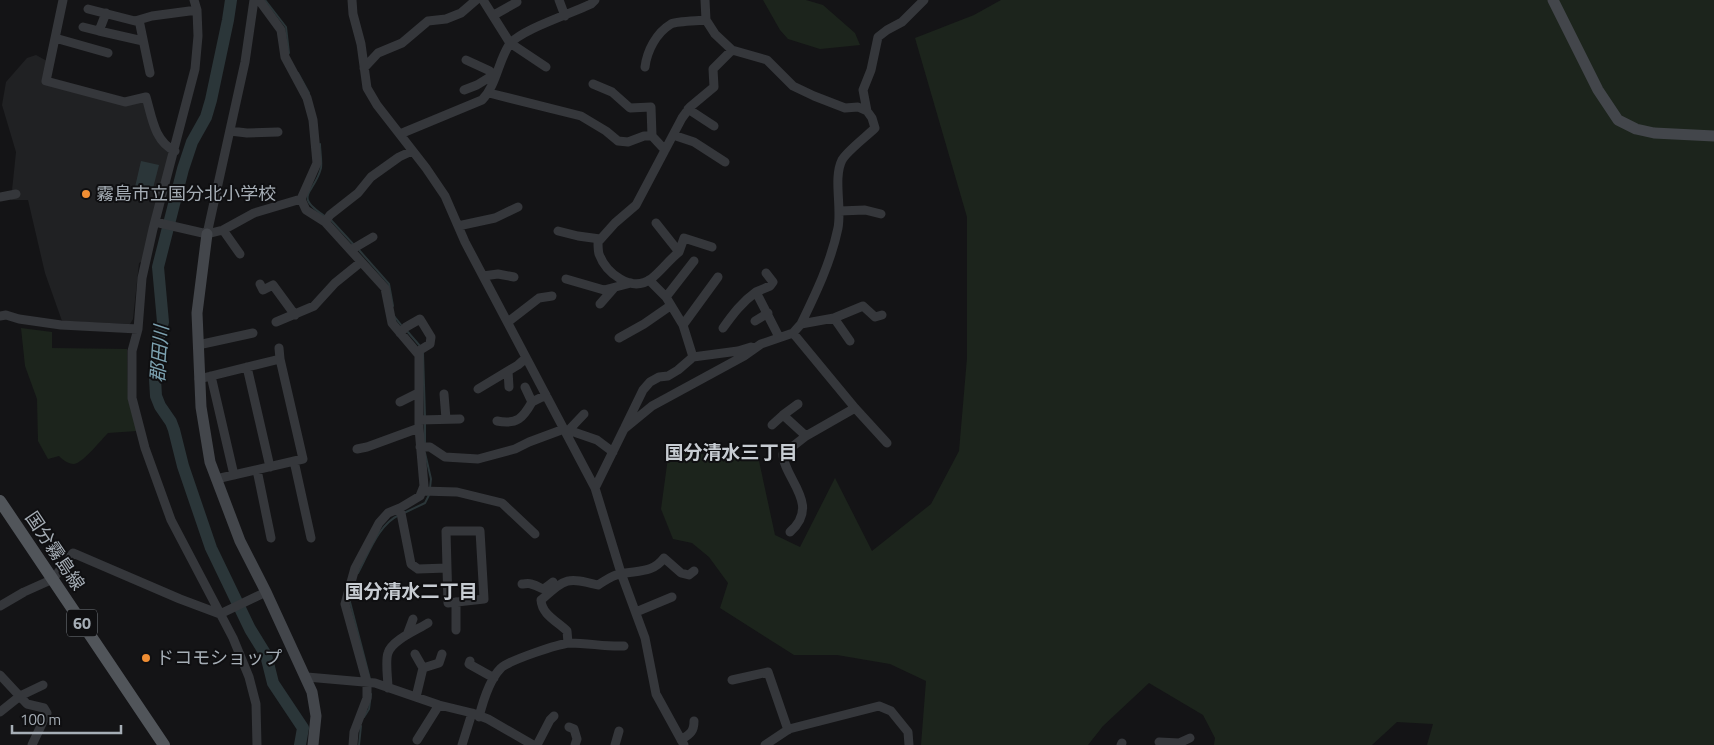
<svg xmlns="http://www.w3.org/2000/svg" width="1714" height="745" font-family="'Titillium Web','Noto Sans JP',sans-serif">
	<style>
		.built { fill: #202123 }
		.green { fill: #1c241c }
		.water { fill: #2b3639 }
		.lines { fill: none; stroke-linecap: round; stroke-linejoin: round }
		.stream { stroke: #2b3639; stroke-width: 2 }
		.river { stroke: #2b3639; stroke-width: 12 }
		.street { stroke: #35373b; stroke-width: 9 }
		.secondary { stroke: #43464b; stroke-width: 11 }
		.primary { stroke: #51555a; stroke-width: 12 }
		.poi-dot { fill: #ef8d33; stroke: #0f0f11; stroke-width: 2 }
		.labels { text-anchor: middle; stroke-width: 4; stroke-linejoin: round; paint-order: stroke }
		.shield { fill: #0f0f11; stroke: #797e84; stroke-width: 1 }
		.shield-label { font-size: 16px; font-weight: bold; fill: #a6aeb6 }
		.poi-label { font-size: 18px; fill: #a6aeb6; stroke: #0f0f11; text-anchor: start }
		.street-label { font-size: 18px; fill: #a6aeb6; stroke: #0f0f11 }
		.water-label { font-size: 19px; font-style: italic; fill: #7da2b1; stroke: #0f0f11 }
		.neighbourhood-label { font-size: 19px; font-weight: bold; fill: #c7ccd2; stroke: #0f0f11 }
	</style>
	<rect width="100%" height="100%" fill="#141416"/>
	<!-- built -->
	<path class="built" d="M 36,55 L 47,61 L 44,82 L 125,104 L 144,99 L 170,151 L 145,260 L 139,263 L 133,319 L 130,324 L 62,321 L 45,273 L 28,200 L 11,200 L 16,152 L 2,105 L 6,82 L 27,58 Z"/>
	<!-- green -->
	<path class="green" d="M 763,0 L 806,0 L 823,5 L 855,33 L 860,45 L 820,49 L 788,39 L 780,30 Z
		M 1001,0 L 1714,0 L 1714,745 L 1427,745 L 1433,724 L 1397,722 L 1372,745 L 1214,745 L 1215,738 L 1203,715 L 1149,683 L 1103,726 L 1088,745 L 921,745 L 926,681 L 890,664 L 837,655 L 794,655 L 720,608 L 728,583 L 709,557 L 692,543 L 673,539 L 661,509 L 669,450 L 759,461 L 775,535 L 800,547 L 835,478 L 872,551 L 931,504 L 959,451 L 967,358 L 967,217 L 915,38 L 974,15 Z
		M 21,328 L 52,332 L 52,348 L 127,349 L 128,399 L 137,431 L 108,433 C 101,440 83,463 74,464 C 68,464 63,460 59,456 L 48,459 L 38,441 L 37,399 L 25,366 Z"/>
	<!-- water -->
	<path class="water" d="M 141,161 L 159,165 L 152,192 L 135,187 Z"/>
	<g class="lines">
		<!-- stream -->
		<path class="stream" d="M 265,0 L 286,27 L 289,53
			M 298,73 L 309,93
			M 320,144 C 320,151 322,160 321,168 C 314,195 292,195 326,217
			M 330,219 L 354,245
			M 359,250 L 389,284 L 393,306
			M 394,316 L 402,326
			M 407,331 L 420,346
			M 423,353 L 425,416
			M 425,423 L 425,443
			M 425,453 L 431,479 L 430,488
			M 404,513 L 425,503 L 429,495
			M 358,573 C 369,553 378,525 399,515
			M 350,602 L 370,679
			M 364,717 L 369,709 L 371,694
			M 359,745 L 361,726"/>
		<!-- river -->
		<path class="river" d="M 231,0 L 228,20 L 211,100 L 206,117 L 192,142 L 183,169 L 158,267 L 163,322 L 158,341 L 155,379 L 156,396 L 160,406 L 171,422 L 174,430 L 183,466 L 211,548 L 250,629 L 266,655 L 273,683 L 303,728 L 300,745"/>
		<!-- street -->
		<path class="street" d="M 63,0 L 46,81 L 125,102 L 146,97 C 152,117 154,141 175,151
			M 194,0 L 197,10 L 198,36 L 195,69 L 153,229 L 142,278 L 138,329 L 132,351 L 132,398 L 145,448 L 171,520 L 233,638 L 249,677 L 256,704 L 257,745
			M 259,0 L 281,30 L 285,57 L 307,98 L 313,120 L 317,163 L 301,199
			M 352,0 L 353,14 L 361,44 L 367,88 L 377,105 L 426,168 L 445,196 L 465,242 L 595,488 L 621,573 L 645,638 L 656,694 L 684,745
			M 483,0 L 510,43 L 546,67
			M 559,0 L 565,16
			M 88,9 L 135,21 L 152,16 L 197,10
			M 106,13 L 99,31 L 143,41
			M 494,15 L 517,2
			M 139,20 L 150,73
			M 83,27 L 99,31
			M 55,38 L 108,53
			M 466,60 L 490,71 L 490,77
			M 645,67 C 647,51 656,33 671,24 C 677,21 698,21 706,20
			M 364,68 L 378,53 L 402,43 L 428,21 L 446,19 L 461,13 L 476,0
			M 593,84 L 612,92 L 630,108 L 651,107 L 652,136
			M 464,90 L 477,85 L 490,77 L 495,78
			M 489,93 L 581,116 L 606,131 L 618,141 L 628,142 L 644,136 L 652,136 L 665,150
			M 688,109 L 714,126
			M 867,111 L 863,90 L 871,70 L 878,37 L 887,30 L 902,22 L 924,0
			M 230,131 L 247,133 L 278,132
			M 400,134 L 482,100 C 496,86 498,62 509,45 C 519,30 573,13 591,4 L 595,0
			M 673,135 L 694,142 L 725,162
			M 0,197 L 16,194
			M 840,211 L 865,210 L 881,214
			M 155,222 L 207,234 L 223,230 L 254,213 L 301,199 L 306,210 L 325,222 L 330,215 L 358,193 L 371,177 L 399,157 L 412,151
			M 325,222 L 385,288 L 392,323 L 419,355 L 419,428 L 424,486 L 420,496 L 400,508 L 411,564 L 418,569 L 447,568 L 446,531 L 480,531 L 484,599 L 448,603 L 447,568
			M 656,223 L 679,252 C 669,260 661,271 651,279 C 631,293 606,273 599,254 C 598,250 598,246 598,242 L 615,223 L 636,205 L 682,118 L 690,107 L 714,87 L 713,69 L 732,50
			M 458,226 L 495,218 L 518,207
			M 223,230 L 240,254
			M 558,231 L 578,236 L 600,239
			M 207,234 L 245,62 L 254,0
			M 351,250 L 373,237
			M 679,252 L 684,238 L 712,247
			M 483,276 L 498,274 L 514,277
			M 566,279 L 604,290 L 631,283
			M 649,280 L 666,297 L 683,325 L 693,357
			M 260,284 L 263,290 L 273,285 L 295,315
			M 756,292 L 770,286 L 773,282 L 766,273
			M 666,297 L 694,261
			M 600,304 L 614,288
			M 0,316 L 6,315 L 19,319 L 61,325 L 138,329
			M 834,318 L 850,341
			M 755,321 L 768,313
			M 276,322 L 314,306 L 335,283 L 361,262
			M 508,322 L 539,298 L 552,296
			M 801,324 L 834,318 L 863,306 L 875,317 L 882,315
			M 683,325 L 718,277
			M 723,328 C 733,314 742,302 756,292 L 779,337
			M 400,333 L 406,327 L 420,319 L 431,337 L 430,344 L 417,352
			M 793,333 L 855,408 L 887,443
			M 619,338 L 644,324 L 670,306
			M 198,345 L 253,333
			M 279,348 L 280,359
			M 247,367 L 270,467
			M 508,371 L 509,387
			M 211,376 L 234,475
			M 199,379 L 280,359 L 303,459 L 216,479
			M 525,387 L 532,402 L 546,395
			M 478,389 L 518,365 L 526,358
			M 444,394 L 446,419
			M 400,402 L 418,393
			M 798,404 L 783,415 L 806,436
			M 419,420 L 460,419
			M 497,421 C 517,425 523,418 532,402
			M 772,425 L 783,415
			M 625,427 L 643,390 L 650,382 L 659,377 L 668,376 L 678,370 L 693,357 L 738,351 L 751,347
			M 568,430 L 597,440 L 613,452
			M 566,433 L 584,414
			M 420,447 L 430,447 L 445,457 L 478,459 L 515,449 L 529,442 L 564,429
			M 357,449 L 367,447 L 419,428
			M 294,461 L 311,538
			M 257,470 L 271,538
			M 595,488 L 624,429 L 652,406 L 744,356 L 761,344 L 793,333 L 801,324 C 816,293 831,262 838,228 C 842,207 833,178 842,160 C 847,151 867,136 875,128 L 872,118 L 867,111 L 858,107 L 845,108 L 814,96 L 793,86 L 767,60 L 732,50 L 715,34 L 706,20 L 705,0
			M 422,491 L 457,492 L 502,503 L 535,534
			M 790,532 C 822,504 783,478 783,454 L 806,436 L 855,408
			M 522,584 C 525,584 528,583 531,584 C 545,587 538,594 553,582
			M 0,606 L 24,592 L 53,579 L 73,553 L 180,599 L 220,614 L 266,592
			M 636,612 L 672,597
			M 456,630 L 456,602
			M 407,635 L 413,619
			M 568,643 L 567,631 C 557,621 542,615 541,600 C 566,578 566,577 598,585 C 605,581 612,575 620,574 C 637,570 652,574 664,558 L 681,573 L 689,575 L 694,571
			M 415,654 L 423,668
			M 470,661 L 469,664 L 494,678
			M 0,675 L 27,704 L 44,708 L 47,713 L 32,745
			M 307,677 L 375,683 L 439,705 L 472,713 L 488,719 L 533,745
			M 732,680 L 768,672 L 788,730
			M 388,688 C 388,679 385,661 388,653 C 392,640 417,630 428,623
			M 416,697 L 423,668 L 439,663 L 442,654
			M 0,712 L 20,696 L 43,685
			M 479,717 C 483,701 489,680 501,668 C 510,660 558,644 570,643 C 589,643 606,647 624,646
			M 569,727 L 574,729 L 577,739 L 575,745
			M 417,740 L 439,705
			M 681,740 C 690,734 694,732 694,721
			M 1159,742 L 1179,743 L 1190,738
			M 353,745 L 354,732 L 367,698 L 367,683 L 345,604 L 355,568 L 379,523 L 388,513 L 400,508
			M 462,745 L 472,713
			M 537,745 L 550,720 L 554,716
			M 615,745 L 619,731
			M 765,745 L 789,729 L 879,706 L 891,711 L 908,732 L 909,745
			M 1121,745 L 1122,743"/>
		<!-- secondary -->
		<path class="secondary" d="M 1553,0 L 1598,90 L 1618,120 L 1636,129 L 1654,133 L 1714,136
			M 207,234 L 197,313 L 201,407 L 210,462 L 240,541 L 266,592 L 312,692 L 316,716 L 313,745"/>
		<!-- primary -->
		<path class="primary" d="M 0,501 L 164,745"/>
	</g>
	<!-- markers -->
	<g class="poi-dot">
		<circle cx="86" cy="194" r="5"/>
		<circle cx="146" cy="658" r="5"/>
	</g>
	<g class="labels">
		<!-- shield labels -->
		<rect class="shield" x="67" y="609.5" width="30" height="27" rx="4"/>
		<g class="shield-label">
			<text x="82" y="629">60</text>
		</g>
		<!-- poi labels -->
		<g class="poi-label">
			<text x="96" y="200">霧島市立国分北小学校</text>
			<text x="156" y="664">ドコモショップ</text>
		</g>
		<!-- street labels -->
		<g class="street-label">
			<text transform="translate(55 551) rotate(56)" y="6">国分霧島線</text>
		</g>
		<!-- water labels -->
		<g class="water-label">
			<text transform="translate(159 354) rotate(-86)" y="7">郡田川</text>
		</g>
		<!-- neighbourhood labels -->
		<g class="neighbourhood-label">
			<text x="731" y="459">国分清水三丁目</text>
			<text x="411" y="598">国分清水二丁目</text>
		</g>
	</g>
	<!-- scale -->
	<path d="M12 725v8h109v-8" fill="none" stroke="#a6aeb6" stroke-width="2.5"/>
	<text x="20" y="725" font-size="15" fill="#a6aeb6" stroke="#0f0f11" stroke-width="4" paint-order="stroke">100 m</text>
</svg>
